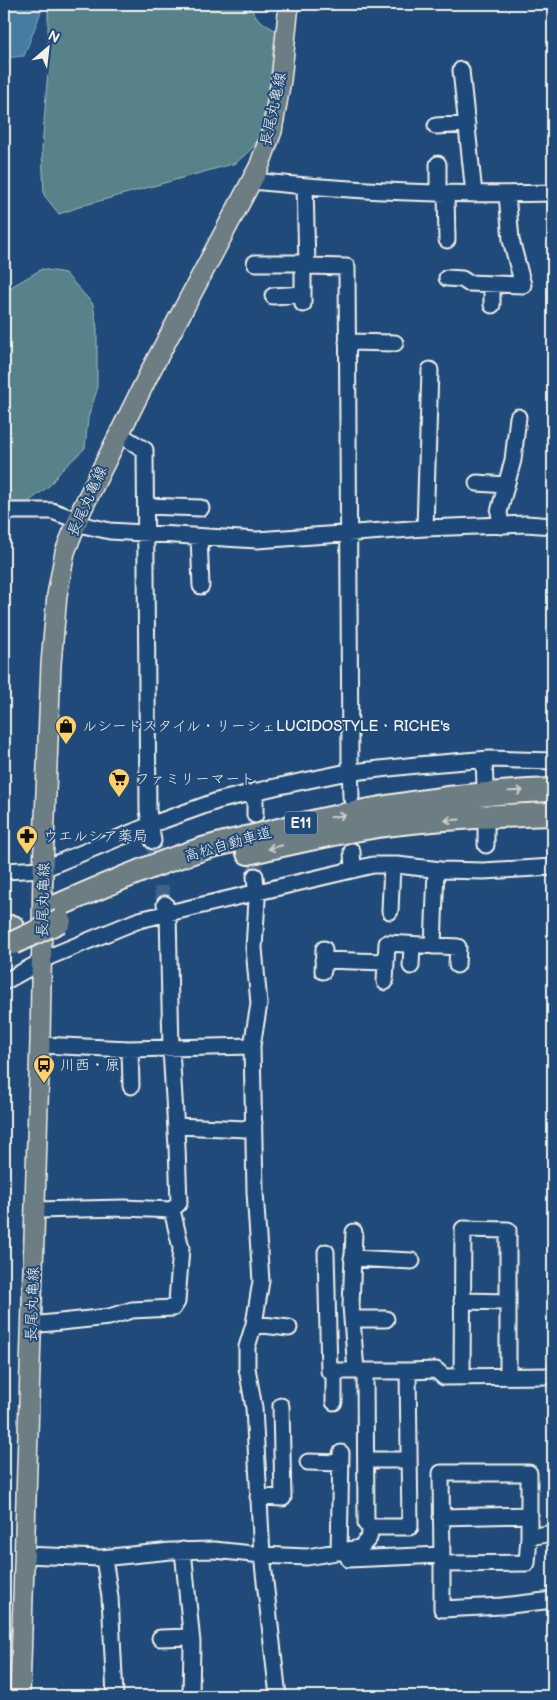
<svg xmlns="http://www.w3.org/2000/svg" width="557" height="1700" font-family="'Balsamiq Sans','Klee One',sans-serif">
	<style>
		.green { fill: #598289; stroke: #a6bab8 }
		.water { fill: #447ca0; stroke: #8aabbd }
		.lines { fill: none; stroke-linecap: round; stroke-linejoin: round }
		.minor-tunnel { stroke: #3f638a; stroke-width: 15; stroke-dasharray: 15 8; stroke-linecap: butt }
		.minor-casing { stroke: #f4f1e8; stroke-width: 19 }
		.major-casing { stroke: #f4f1e8; stroke-width: 22 }
		.highway-casing { stroke: #f4f1e8; stroke-width: 26 }
		.minor { stroke: #1f4a7a; stroke-width: 15 }
		.major { stroke: #6d7d84; stroke-width: 19 }
		.highway { stroke: #6d7d84; stroke-width: 22 }
		.highway-bridge-casing { stroke: #f4f1e8; stroke-width: 26; stroke-linecap: butt }
		.highway-bridge { stroke: #6d7d84; stroke-width: 22 }
		.oneway { stroke: #ccceca }
		.labels { text-anchor: middle; stroke-width: 4; stroke-linejoin: round; paint-order: stroke }
		.shield { fill: #1f4a7a; stroke: #b4bfc7; stroke-width: 1 }
		.shield-label { font-size: 14px; font-weight: bold; fill: #f4f1e8 }
		.street-label { font-size: 15px; fill: #f4f1e8; stroke: #1f4a7a }
		.poi-label { font-size: 15px; fill: #f4f1e8; stroke: #1f4a7a; text-anchor: start }
	</style>
	<rect width="100%" height="100%" fill="#1f4a7a"/>
	<filter id="ink" filterUnits="userSpaceOnUse"><feTurbulence type="fractalNoise" baseFrequency=".02" numOctaves="2"/><feDisplacementMap in="SourceGraphic" scale="10" xChannelSelector="R" yChannelSelector="G"/><feConvolveMatrix kernelMatrix="1 2 1 2 8 2 1 2 1" color-interpolation-filters="sRGB"/></filter>
	<g filter="url(#ink)">
		<!-- green -->
		<path class="green" d="M 51,4 L 247,4 L 259,20 L 279,33 C 277,56 266,131 253,147 C 248,153 241,158 236,163 L 85,205 L 59,214 L 44,195 L 42,149 L 48,69 L 48,9 Z
			M 42,269 L 65,273 L 93,304 L 97,328 L 97,390 L 88,418 L 85,448 L 61,471 L 49,486 L 27,503 L 4,502 L 4,291 Z"/>
		<!-- water -->
		<path class="water" d="M 4,4 L 44,4 L 24,56 L 4,58 Z"/>
		<g class="lines">
			<!-- minor-tunnel -->
			<path class="minor-tunnel" d="M 255,815 L 255,876
				M 153,841 L 164,903"/>
			<!-- minor casing -->
			<g class="minor-casing">
				<path id="minor" d="M 461,70 L 474,194
					M 436,126 L 467,124
					M 438,164 L 438,193
					M 252,181 C 352,191 453,196 553,193
					M 305,186 L 307,266 L 347,267 L 350,760 L 351,797
					M 446,193 L 447,240
					M 255,263 L 307,263
					M 447,278 L 462,279 L 468,283 L 523,285 L 511,240 L 507,194
					M 492,284 L 492,305
					M 273,296 L 303,294
					M 303,304 L 303,270 L 307,266
					M 347,342 L 395,343
					M 119,434 L 145,450 L 148,810 L 153,841
					M 477,483 L 506,485
					M 146,506 L 201,508
					M 4,511 L 52,511 L 77,520 L 83,525 L 110,531 L 257,540 L 425,528 L 526,524 L 553,526
					M 501,526 L 499,512 L 513,460 L 518,417
					M 425,528 L 430,370
					M 199,537 L 201,586
					M 484,760 L 485,785
					M 255,791 L 255,815
					M 486,845 L 486,828
					M 352,851 L 353,870
					M 4,871 L 43,869 L 150,825 L 217,801 L 275,787 L 343,773 L 417,765 L 489,759 L 553,761
					M 390,911 L 392,865
					M 433,946 L 436,870
					M 323,960 L 386,962
					M 411,966 L 412,945
					M 323,971 L 324,949
					M 4,982 L 51,956 L 139,920 L 373,865 L 397,865 L 441,870 L 483,871 L 553,867
					M 385,982 L 387,943 L 458,947 L 457,965
					M 40,1045 L 129,1049 L 252,1046 L 255,1192 L 261,1281 L 254,1324 L 247,1347 L 247,1368 L 254,1408 L 262,1555 L 278,1696
					M 252,1046 L 259,1004 L 254,948 L 257,900 L 255,876
					M 130,1049 L 131,1086
					M 176,1126 L 246,1129 L 254,1123
					M 35,1210 L 124,1208 L 172,1210 L 179,1203 L 177,1147 L 171,1049 L 168,913 L 165,904
					M 354,1232 L 351,1306 L 356,1371
					M 326,1252 L 329,1371 L 408,1371
					M 352,1258 L 412,1261
					M 462,1301 L 508,1302
					M 352,1319 L 386,1319
					M 254,1324 L 289,1328
					M 31,1325 L 109,1317 L 132,1310 L 173,1308 L 177,1302 L 181,1248 L 172,1210
					M 334,1371 L 334,1402
					M 365,1371 L 366,1524 L 371,1527
					M 462,1377 L 463,1229 L 508,1230 L 508,1376
					M 366,1460 L 408,1460
					M 308,1462 L 341,1463
					M 258,1497 L 283,1498 L 281,1406
					M 441,1517 L 530,1515
					M 553,1533 L 529,1537 L 527,1563 L 442,1564 L 442,1609 L 502,1606 L 553,1600
					M 183,1550 L 192,1643 L 191,1696
					M 339,1552 L 341,1453
					M 346,1552 L 349,1559 L 441,1555
					M 24,1555 L 101,1558 L 171,1551 L 214,1550 L 262,1555 L 307,1557 L 360,1548 L 369,1538 L 371,1527 L 410,1527 L 408,1371 L 436,1370 L 444,1377 L 553,1376
					M 104,1558 L 110,1597 L 115,1696
					M 442,1564 L 441,1473 L 529,1473 L 529,1537
					M 160,1638 L 191,1637"/>
			</g>
			<!-- major casing -->
			<g class="major-casing">
				<path id="major" d="M 20,1696 L 40,1041 L 43,869 L 51,664 L 57,595 L 65,552 L 82,509 L 151,370 L 259,167 L 272,131 L 281,80 L 289,4"/>
			</g>
			<!-- highway casing -->
			<g class="highway-casing">
				<path id="highway" d="M 248,853 C 291,843 334,833 378,826 C 436,818 495,816 553,814
					M 59,905 C 103,886 147,867 193,852 C 213,845 234,841 255,836 C 352,810 453,793 553,790
					M 4,931 L 13,927"/>
			</g>
			<!-- minor -->
			<use href="#minor" class="minor"/>
			<!-- major -->
			<use href="#major" class="major"/>
			<!-- highway -->
			<use href="#highway" class="highway"/>
			<!-- highway-bridge casing -->
			<g class="highway-bridge-casing">
				<path id="highway-bridge" d="M 13,943 L 60,921"/>
			</g>
			<!-- highway-bridge -->
			<use href="#highway-bridge" class="highway-bridge"/>
		</g>
		<!-- one-way arrows -->
		<defs><path id="oneway-shaft" d="M-6 0H5M1.5-3L5.5 0L1.5 3" fill="none" stroke-width="1.6" stroke-linecap="round" stroke-linejoin="round" transform="scale(1.25)"/></defs>
		<g class="oneway">
			<use href="#oneway-shaft" transform="translate(516 791) rotate(-2)"/>
			<use href="#oneway-shaft" transform="translate(338 816) rotate(-10)"/>
			<use href="#oneway-shaft" transform="translate(452 820) rotate(176)"/>
			<use href="#oneway-shaft" transform="translate(275 847) rotate(166)"/>
		</g>
	</g>
	<!-- icons -->
	<defs>
		<g id="shop-pin" transform="scale(1.125)"><path d="M0 17L-7.5 6A9.5 9.5 0 1 1 7.5 6Z" fill="#ffd166" stroke="#1f4a7a"/><path d="M-5-2.5h2.3a2.7 3.5 0 0 1 5.4 0H5L5.5 6h-11ZM-1.5-2.5h3a1.5 2.3 0 0 0-3 0Z" fill="#111"/></g>
		<g id="supermarket-pin" transform="scale(1.125)"><path d="M0 17L-7.5 6A9.5 9.5 0 1 1 7.5 6Z" fill="#ffd166" stroke="#1f4a7a"/><path d="M-6-5.5h2.5l.6 2H6L4.5 2H-2.5L-4.4-4H-6ZM-1.5 3.2a1.3 1.3 0 1 0 .1 0ZM3 3.2a1.3 1.3 0 1 0 .1 0Z" fill="#111"/></g>
		<g id="pharmacy-pin" transform="scale(1.125)"><path d="M0 17L-7.5 6A9.5 9.5 0 1 1 7.5 6Z" fill="#ffd166" stroke="#1f4a7a"/><path d="M-2-6h4v4h4v4h-4v4h-4v-4h-4v-4h4Z" fill="#111"/></g>
		<g id="bus-pin" transform="scale(1.125)"><path d="M0 17L-7.5 6A9.5 9.5 0 1 1 7.5 6Z" fill="#ffd166" stroke="#1f4a7a"/><path d="M-5-6H5V4H4V6H2V4H-2V6H-4V4H-5ZM-3.5-4V0h7V-4ZM-3.5 1.2v1.5H-2V1.2ZM2 1.2v1.5H3.5V1.2Z" fill="#111"/></g>
	</defs>
	<g fill-rule="evenodd">
		<use href="#shop-pin" x="66" y="726"/>
		<use href="#supermarket-pin" x="119" y="779"/>
		<use href="#pharmacy-pin" x="27" y="836"/>
		<use href="#bus-pin" x="44" y="1065"/>
	</g>
	<g class="labels">
		<!-- shield labels -->
		<rect class="shield" x="285" y="811.5" width="32" height="23" rx="4"/>
		<g class="shield-label">
			<text x="301" y="828">E11</text>
		</g>
		<!-- street labels -->
		<g class="street-label">
			<text transform="translate(273 109) rotate(-78)" y="5">長尾丸亀線</text>
			<text transform="translate(87 501) rotate(-66)" y="5">長尾丸亀線</text>
			<text transform="translate(228 844) rotate(-16)" y="5">高松自動車道</text>
			<text transform="translate(43 900) rotate(-89)" y="5">長尾丸亀線</text>
			<text transform="translate(32 1304) rotate(-88)" y="5">長尾丸亀線</text>
		</g>
		<!-- poi labels -->
		<g class="poi-label">
			<text x="82" y="731">ルシードスタイル・リーシェLUCIDOSTYLE・RICHE's</text>
			<text x="135" y="784">ファミリーマート</text>
			<text x="43" y="841">ウエルシア薬局</text>
			<text x="60" y="1070">川西・原</text>
		</g>
	</g>
	<!-- margin -->
	<rect width="557" height="1700" fill="none" stroke="#1f4a7a" stroke-width="20"/>
	<rect x="10" y="10" width="537" height="1680" fill="none" stroke="#f4f1e8" stroke-width="2" filter="url(#ink)"/>
	<!-- north arrow -->
	<g transform="translate(48 48) rotate(28)" stroke="#1f4a7a" stroke-width="4" paint-order="stroke">
	<path d="M0-4L9 19L0 12L-9 19Z" fill="#f4f1e8"/>
	<text y="-8" font-size="14" font-weight="bold" text-anchor="middle" fill="#f4f1e8">N</text>
	</g>
</svg>
